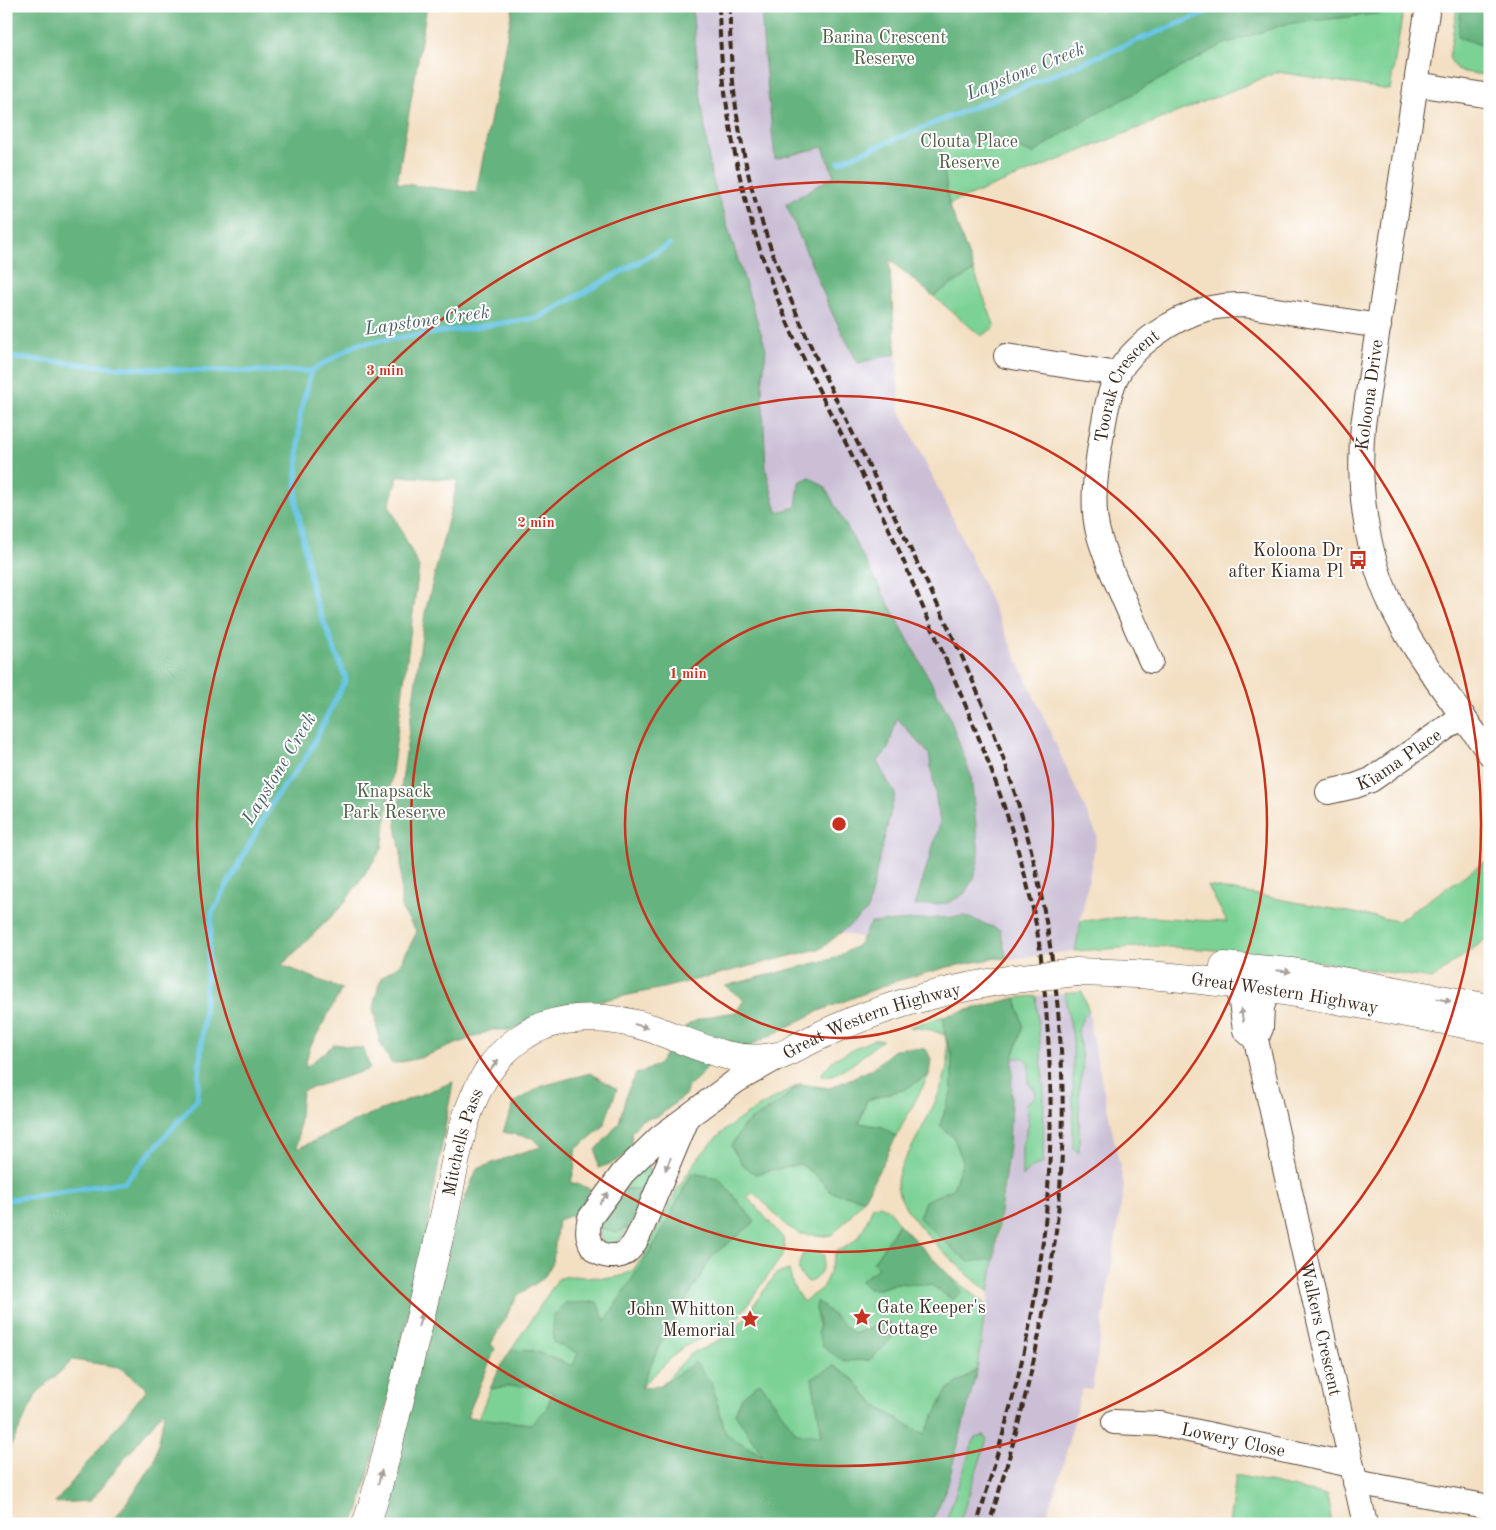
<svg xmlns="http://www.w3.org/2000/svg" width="1496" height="1530" font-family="'Old Standard TT',serif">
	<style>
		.industrial { fill: #cbbfd5 }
		.green { fill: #7cd195; stroke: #5c7e5a; fill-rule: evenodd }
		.forest { fill: #65b37e; stroke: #506e4e }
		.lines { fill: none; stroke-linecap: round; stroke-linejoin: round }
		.stream { stroke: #66c4e4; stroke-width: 5.5 }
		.minor-casing { stroke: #574537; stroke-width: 26 }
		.major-casing { stroke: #574537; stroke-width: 29 }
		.minor { stroke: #fff; stroke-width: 24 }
		.major { stroke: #fff; stroke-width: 28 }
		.rail { stroke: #3b2a1e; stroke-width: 4; stroke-dasharray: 8 4; stroke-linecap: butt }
		.major-bridge-casing { stroke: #574537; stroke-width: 29; stroke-linecap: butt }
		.major-bridge { stroke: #fff; stroke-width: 28 }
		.oneway { fill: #a79f9a }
		.ring { fill: none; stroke: #c8321e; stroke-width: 2.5 }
		.labels { text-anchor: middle; stroke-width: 4; stroke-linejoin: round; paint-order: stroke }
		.park-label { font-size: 18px; fill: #4e5c42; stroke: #fff }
		.street-label { font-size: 18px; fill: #3b2a1e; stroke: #fff }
		.poi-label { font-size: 18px; fill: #3b2a1e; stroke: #fff; text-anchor: end }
		.water-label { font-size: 19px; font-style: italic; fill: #4a6063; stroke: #fff }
		.centre { fill: #c8321e; stroke: #fff; stroke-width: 2.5 }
		.ring-label { font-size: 15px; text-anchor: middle; font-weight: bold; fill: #c8321e; stroke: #fff; stroke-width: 4; stroke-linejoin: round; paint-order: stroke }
	</style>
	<rect width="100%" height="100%" fill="#fff"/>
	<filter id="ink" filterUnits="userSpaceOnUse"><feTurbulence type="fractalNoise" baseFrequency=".02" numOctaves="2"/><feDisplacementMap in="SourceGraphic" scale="10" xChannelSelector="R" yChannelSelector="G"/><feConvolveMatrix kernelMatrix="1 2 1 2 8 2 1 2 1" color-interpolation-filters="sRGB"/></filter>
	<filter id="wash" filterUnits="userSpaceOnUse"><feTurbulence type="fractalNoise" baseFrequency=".0096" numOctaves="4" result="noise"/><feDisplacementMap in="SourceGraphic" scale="20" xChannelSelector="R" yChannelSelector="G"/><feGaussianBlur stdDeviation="1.12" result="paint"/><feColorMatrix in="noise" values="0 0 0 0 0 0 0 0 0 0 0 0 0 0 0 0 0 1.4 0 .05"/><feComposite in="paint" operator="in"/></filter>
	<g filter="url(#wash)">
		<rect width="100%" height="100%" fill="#f3dfc2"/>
		<!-- industrial -->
		<path class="industrial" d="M 669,6 L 825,6 L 889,259 L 900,411 L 958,529 L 1097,835 L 1075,951 L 1007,959 L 999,930 L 877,942 L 832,930 L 688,305 Z
			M 1082,991 L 1091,1018 L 1090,1026 L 1124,1186 L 1092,1390 L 1082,1389 L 1062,1469 L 1044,1524 L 931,1524 L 947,1487 L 977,1370 L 999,1231 L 1009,1145 L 1013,1058 L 1023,1026 L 1016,998 Z"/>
		<!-- green -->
		<path class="green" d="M 825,6 L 1404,6 L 1390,90 L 1278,72 L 949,204 L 995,327 L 981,336 L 889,259 Z
			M 1457,6 L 1490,6 L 1490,76 L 1458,71 L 1449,58 Z
			M 1490,858 L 1490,936 L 1432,979 L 1296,958 L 1204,949 L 1151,946 L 1075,951 L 1081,921 L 1137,916 L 1227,922 L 1208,886 L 1398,921 Z
			M 1082,991 L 1089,1012 L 1083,1017 L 1078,1030 L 1083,1069 L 1079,1087 L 1079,1153 L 1073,1148 L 1073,1038 L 1064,993 Z
			M 1036,996 L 1044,1093 L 1043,1163 L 1030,1168 L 1022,1177 L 1022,1145 L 1029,1124 L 1026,1103 L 1033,1099 L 1036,1094 L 1034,1088 L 1028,1083 L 1029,1064 L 1024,1058 L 1013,1058 L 1023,1026 L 1016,998 Z
			M 944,1016 L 945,1035 L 952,1055 L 952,1090 L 940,1125 L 954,1138 L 963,1161 L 953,1189 L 925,1201 C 942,1238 947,1261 994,1259 L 989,1292 C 966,1275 896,1212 897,1184 C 897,1171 905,1159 911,1149 C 925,1121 943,1093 948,1062 C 949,1054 946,1043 945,1035 L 931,1030 L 909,1027 Z
			M 872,1040 L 883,1040 C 863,1054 848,1073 823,1077 L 822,1073 L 834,1059 Z
			M 929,1075 L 896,1137 L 883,1127 L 859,1124 L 867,1100 L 905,1089 Z
			M 800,1084 L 779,1103 L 744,1125 L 731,1146 L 800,1164 L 817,1176 L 831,1192 L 864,1199 L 844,1223 L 832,1235 L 824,1236 L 800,1234 L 787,1226 L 754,1193 L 747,1196 L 783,1238 L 785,1247 L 782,1256 L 734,1324 L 683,1347 L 640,1388 L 662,1340 L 713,1255 L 754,1222 L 692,1173 L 657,1240 L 605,1322 L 578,1353 L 573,1366 L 534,1351 L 511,1350 L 558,1279 L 568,1276 L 612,1278 L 621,1276 L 633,1270 L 642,1258 C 663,1218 682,1173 714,1140 C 738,1116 771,1101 800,1084 Z
			M 648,1165 L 651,1170 L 651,1178 L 648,1189 L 620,1189 Z
			M 880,1205 L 889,1210 L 899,1224 L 873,1263 L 878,1267 L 879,1289 L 896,1283 L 932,1285 L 953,1300 L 961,1292 L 950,1276 L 986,1305 L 977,1370 L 948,1389 L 924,1435 L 875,1405 L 853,1379 L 812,1378 L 823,1435 L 796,1433 L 760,1383 L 735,1413 L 764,1457 L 726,1434 L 711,1382 L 661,1386 L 690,1354 L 708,1346 L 730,1334 L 746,1317 L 753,1321 L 759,1315 L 758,1311 L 752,1307 L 776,1274 L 789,1270 L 793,1286 L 803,1302 L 822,1288 L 827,1278 L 836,1251 C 861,1243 864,1228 873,1206 ZM 817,1301 L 854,1334 L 885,1322 L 895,1326 L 824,1348 C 819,1335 815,1315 817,1301 Z
			M 598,1227 L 616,1233 L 629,1227 L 620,1240 L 613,1245 L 603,1243 Z
			M 813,1252 L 819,1252 L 824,1255 C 824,1266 821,1278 809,1282 C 797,1275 796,1267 803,1254 Z
			M 519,1384 L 541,1387 L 553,1392 L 546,1410 L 531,1424 L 478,1419 L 490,1389 Z
			M 984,1435 L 987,1439 L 959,1524 L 945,1524 L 975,1437 Z
			M 1236,1475 L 1327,1495 L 1332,1524 L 1229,1524 Z"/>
		<!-- forest -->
		<path class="forest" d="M 6,6 L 427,6 L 397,183 L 476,193 L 513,6 L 692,6 L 700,91 L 711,174 L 766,349 L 762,386 L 766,470 L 777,512 L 796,507 L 799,482 L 810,477 L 825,487 L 948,713 L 971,776 L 979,856 L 974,878 L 964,894 L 948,903 L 915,906 L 940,823 L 929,754 L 897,718 L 888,749 L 877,762 L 895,794 L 867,911 L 822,948 L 663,988 L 545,1012 L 512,1030 L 492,1030 L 420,1058 L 392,1064 L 380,1043 L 373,1007 L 381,978 L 400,964 L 417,932 L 401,908 L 401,852 L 396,826 L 425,613 L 458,480 L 398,476 L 389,505 L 419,567 L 382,849 L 342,906 L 282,965 L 342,989 L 309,1049 L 305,1068 L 335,1044 L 364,1049 L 370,1069 L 302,1091 L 297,1149 L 366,1116 L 453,1082 L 429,1218 L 397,1365 L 358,1513 L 352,1524 L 111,1524 L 142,1481 L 155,1460 L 165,1409 L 90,1501 L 55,1503 L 147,1389 L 119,1367 L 73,1360 L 37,1393 L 6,1456 Z
			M 761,6 L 1394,6 L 1393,12 L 1286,24 L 1224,44 L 1071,128 L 1033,154 L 992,138 L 941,148 L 949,204 L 974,271 L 933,296 L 889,259 L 896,354 L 858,363 L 831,311 L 786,204 L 834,176 L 823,147 L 775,159 L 764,54 Z
			M 1461,6 L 1490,6 L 1490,44 L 1481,45 L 1458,37 Z
			M 965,916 L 1000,930 L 1007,959 L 997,958 L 948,967 L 896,981 L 819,1011 L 742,1050 L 684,1028 C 698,1016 718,1015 736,1012 L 744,1000 L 725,986 L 835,958 L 858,945 L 871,923 Z
			M 1016,998 L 1023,1026 L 1013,1058 L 1009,1145 L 994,1259 L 969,1262 C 951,1249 936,1233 919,1218 L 925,1201 L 953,1189 L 963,1161 L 954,1138 L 940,1125 L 952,1090 L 952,1055 L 945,1035 L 944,1016 Z
			M 903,1048 L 926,1049 L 931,1059 L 929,1075 L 905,1089 L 867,1100 L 859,1123 L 883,1127 L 896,1137 L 864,1199 L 831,1192 L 817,1176 L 800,1164 L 755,1174 L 742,1164 L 731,1146 L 744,1125 L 779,1103 L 800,1084 L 830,1088 L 872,1069 L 893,1051 Z
			M 667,1051 L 710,1063 L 698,1078 L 688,1086 L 686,1094 L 659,1116 L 641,1120 L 631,1133 C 635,1156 616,1162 598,1168 L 596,1150 L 619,1123 L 627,1092 L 636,1074 C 651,1068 660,1067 667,1051 Z
			M 590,1073 L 617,1089 L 603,1127 L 575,1150 L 575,1166 L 571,1182 L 591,1189 L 578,1213 L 558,1220 L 553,1262 L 544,1278 L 518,1295 L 491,1344 L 495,1349 L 467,1417 L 531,1424 L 546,1410 L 553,1393 C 530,1383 514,1385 490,1389 L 499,1369 L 511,1350 L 534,1351 L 573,1366 L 578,1353 L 553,1342 L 553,1317 L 565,1303 L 597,1302 L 605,1321 L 657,1240 L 692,1173 L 719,1178 L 755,1222 L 713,1255 L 662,1340 L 640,1388 L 661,1386 L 695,1362 L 711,1382 L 726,1434 L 763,1456 L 735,1413 L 742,1397 L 760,1382 L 796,1433 L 822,1435 L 812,1378 L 834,1366 L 853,1379 L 875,1405 L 924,1435 L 948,1389 L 977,1370 L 947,1487 L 931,1524 L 376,1524 L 454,1225 L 477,1169 L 520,1153 L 541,1147 L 532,1138 L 503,1132 L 514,1103 L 542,1086 Z
			M 620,1189 L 648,1189 L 629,1227 L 616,1233 L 598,1227 Z
			M 899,1224 L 950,1276 L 961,1292 L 953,1300 L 931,1285 L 896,1283 L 879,1289 L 868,1289 L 860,1281 L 878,1268 L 873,1263 Z
			M 817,1301 L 854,1334 L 885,1322 L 895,1326 L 892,1338 L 870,1360 L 844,1361 L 824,1348 L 818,1333 L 819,1323 L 816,1310 Z"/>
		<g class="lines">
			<!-- stream -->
			<path class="stream" d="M 839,162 L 1222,6
				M 6,357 L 112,367 L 208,371 L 311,371
				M 6,1200 L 125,1182 L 197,1100 L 212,913 L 276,796 L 306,758 L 346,679 L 313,594 L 296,500 L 300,415 L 311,371 L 357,344 L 538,318 L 669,245"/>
		</g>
	</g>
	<g filter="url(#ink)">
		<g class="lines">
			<!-- minor casing -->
			<g class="minor-casing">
				<g id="minor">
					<path d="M 1428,6 L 1363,425 C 1357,489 1366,557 1396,615 C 1422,664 1458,709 1490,754"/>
					<path d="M 1417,84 L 1490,96"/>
					<path d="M 1006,356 L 1118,374"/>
					<path id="s1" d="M 1151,661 C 1140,637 1130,613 1119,588 C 1111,570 1103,551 1098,532 C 1091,504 1096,472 1100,445 C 1104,422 1107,397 1117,375 C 1133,345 1174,318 1206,309 C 1219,306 1231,305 1244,305 L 1379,326"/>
					<path id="s2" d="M 1328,792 L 1355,786 L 1371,780 L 1463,716"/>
					<path d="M 1236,968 L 1245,1030 L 1256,1040"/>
					<path id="s3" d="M 1268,990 L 1262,1007 L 1261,1028 L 1256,1040 L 1365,1524"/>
					<path d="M 687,1119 L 641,1230 C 637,1238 633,1248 625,1253 C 621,1256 616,1256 610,1256 C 590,1255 585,1235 590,1218 L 623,1173 L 659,1138 L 736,1081 L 780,1056"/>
					<path id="s4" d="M 1114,1422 L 1161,1424 L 1351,1465"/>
					<path d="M 1355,1482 L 1490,1507"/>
				</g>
			</g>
			<!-- major casing -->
			<g class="major-casing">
				<g id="major">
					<path d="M 1224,966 L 1292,972 L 1490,1008"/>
					<path id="s5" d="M 1077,972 C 1101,973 1125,973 1149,975 C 1264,984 1377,1007 1490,1029"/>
					<path id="s6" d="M 366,1524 C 379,1490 386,1454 395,1419 C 413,1350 429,1281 445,1212 C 455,1166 461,1113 487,1073 C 505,1045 533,1025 566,1020 C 595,1016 626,1020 653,1029 C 695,1044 732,1066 778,1056 C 786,1055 794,1048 801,1045 C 818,1036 836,1028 853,1021 C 904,1000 959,987 1013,979"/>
				</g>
			</g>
			<!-- minor -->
			<use href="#minor" class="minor"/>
			<!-- major -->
			<use href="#major" class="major"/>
			<!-- rail -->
			<path class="rail" d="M 719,6 C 721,119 746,228 791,331 C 821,399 858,464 890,531 C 904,560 915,590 928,619 C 968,709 1007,799 1030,896 C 1040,937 1044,980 1047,1022 C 1054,1110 1051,1197 1037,1284 C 1024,1366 1000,1445 977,1524
				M 730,6 C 729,69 737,135 754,196 C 782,293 828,384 873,474 C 896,519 918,564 940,610 C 984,700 1022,796 1041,895 C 1062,999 1068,1107 1058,1213 C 1047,1318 1021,1423 989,1524"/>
			<!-- major-bridge casing -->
			<g class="major-bridge-casing">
				<path id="major-bridge" d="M 1013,979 L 1077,972"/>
			</g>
			<!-- major-bridge -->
			<use href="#major-bridge" class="major-bridge"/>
		</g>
		<!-- one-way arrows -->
		<defs><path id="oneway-solid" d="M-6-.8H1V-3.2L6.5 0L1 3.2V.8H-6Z" transform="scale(1.25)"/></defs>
		<g class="oneway">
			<use href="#oneway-solid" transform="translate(1284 971) rotate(6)"/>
			<use href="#oneway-solid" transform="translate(1444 1000) rotate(11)"/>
			<use href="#oneway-solid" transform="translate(1242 1015) rotate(-100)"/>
			<use href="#oneway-solid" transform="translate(641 1026) rotate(15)"/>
			<use href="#oneway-solid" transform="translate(494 1065) rotate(-51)"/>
			<use href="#oneway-solid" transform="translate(668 1164) rotate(113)"/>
			<use href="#oneway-solid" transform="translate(604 1198) rotate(-52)"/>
			<use href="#oneway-solid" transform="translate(420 1320) rotate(-77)"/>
			<use href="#oneway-solid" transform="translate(380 1477) rotate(-76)"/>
		</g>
	</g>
	<!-- distance rings -->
	<g class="ring">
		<circle cx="839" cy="824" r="214"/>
		<circle cx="839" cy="824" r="428"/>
		<circle cx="839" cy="824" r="642"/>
	</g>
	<!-- icons -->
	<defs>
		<g id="bus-bare" transform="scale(1.5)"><path d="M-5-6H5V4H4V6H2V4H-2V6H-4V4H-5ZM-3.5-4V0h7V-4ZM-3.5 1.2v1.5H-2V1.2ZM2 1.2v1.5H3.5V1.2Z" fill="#c8321e" stroke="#fff" stroke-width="2.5" paint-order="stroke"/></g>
		<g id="sight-bare" transform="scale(1.5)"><path d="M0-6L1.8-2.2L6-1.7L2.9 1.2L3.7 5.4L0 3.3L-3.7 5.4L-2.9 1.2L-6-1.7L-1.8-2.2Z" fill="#c8321e" stroke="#fff" stroke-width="2.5" paint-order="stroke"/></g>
	</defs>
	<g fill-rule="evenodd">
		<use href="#bus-bare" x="1358" y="560"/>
		<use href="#sight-bare" x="862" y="1317"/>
		<use href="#sight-bare" x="750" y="1319"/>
	</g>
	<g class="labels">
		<!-- park labels -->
		<g class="park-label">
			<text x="884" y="43">Barina Crescent<tspan x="884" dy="21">Reserve</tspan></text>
			<text x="969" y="147">Clouta Place<tspan x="969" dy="21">Reserve</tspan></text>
			<text x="394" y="797">Knapsack<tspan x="394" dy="21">Park Reserve</tspan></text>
		</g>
		<!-- street labels -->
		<g class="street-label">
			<text dy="6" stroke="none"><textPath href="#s1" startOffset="294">Toorak Crescent</textPath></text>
			<text transform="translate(1369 395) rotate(-82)" y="6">Koloona Drive</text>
			<text dy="6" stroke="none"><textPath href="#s2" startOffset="79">Kiama Place</textPath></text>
			<text dy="6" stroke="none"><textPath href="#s5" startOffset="209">Great Western Highway</textPath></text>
			<text dy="6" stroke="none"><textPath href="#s6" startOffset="885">Great Western Highway</textPath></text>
			<text dy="6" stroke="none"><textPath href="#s6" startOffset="394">Mitchells Pass</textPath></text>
			<text dy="6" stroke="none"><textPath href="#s3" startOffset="348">Walkers Crescent</textPath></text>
			<text dy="6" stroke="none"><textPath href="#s4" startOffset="121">Lowery Close</textPath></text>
		</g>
		<!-- poi labels -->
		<g class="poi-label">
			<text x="1343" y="556">Koloona Dr<tspan x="1343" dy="21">after Kiama Pl</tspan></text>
			<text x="877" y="1313" text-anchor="start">Gate Keeper's<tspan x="877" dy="21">Cottage</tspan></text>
			<text x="735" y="1315">John Whitton<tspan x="735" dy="21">Memorial</tspan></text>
		</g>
		<!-- water labels -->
		<g class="water-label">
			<text transform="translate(1025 70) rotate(-22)" y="7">Lapstone Creek</text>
			<text transform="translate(427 319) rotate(-8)" y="7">Lapstone Creek</text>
			<text transform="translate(278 768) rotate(-59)" y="7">Lapstone Creek</text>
		</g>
	</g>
	<circle cx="839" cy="824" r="8" class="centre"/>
	<g class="ring-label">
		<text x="385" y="375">3 min</text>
		<text x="536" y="527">2 min</text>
		<text x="688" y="678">1 min</text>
	</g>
	<!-- margin -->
	<rect width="1496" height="1530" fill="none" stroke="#fff" stroke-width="25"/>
</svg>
